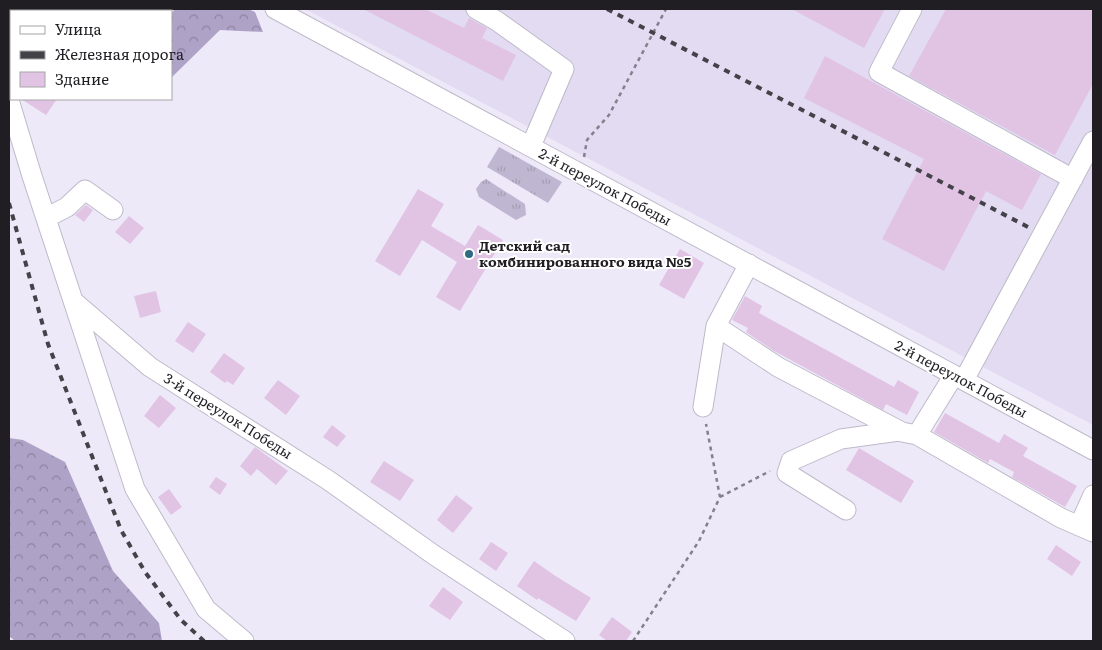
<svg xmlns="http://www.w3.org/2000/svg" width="1102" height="650" font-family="Literata,serif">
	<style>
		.built { fill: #e2dbf2 }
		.grass { fill: url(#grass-tufts) }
		.forest { fill: url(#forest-crowns) }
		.building { fill: #e1c3e4 }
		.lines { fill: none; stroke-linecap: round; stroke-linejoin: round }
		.minor-casing { stroke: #bebac9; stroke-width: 21 }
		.path { stroke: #84818b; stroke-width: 2.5; stroke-dasharray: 4 4; stroke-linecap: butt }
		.minor { stroke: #fff; stroke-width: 19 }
		.rail { stroke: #444249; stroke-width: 4; stroke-dasharray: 6 6; stroke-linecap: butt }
		.poi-dot { fill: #2f6982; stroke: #fff; stroke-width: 2 }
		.labels { text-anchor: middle; stroke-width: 4; stroke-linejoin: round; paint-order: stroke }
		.street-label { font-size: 14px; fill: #201e23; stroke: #fff }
		.poi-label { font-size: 14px; font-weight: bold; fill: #201e23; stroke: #fff; text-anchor: start }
	</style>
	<defs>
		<pattern id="grass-tufts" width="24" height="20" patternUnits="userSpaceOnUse" patternTransform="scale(1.25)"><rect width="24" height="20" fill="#bfb7d2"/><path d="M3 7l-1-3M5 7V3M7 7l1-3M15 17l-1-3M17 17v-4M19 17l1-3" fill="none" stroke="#a49db4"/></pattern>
		<pattern id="forest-crowns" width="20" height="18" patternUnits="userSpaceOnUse" patternTransform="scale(1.25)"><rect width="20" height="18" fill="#aea2c7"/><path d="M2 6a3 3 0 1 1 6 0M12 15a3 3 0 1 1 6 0" fill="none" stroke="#8d83a1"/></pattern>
	</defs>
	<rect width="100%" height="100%" fill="#eee9f9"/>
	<!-- built -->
	<path class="built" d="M 305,9 L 1093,9 L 1093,425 Z"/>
	<!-- grass -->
	<path class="grass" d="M 499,147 L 562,182 L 548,203 L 487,167 Z
		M 486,179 L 525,204 L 526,215 L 516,220 L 479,197 L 476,189 L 481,182 Z"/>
	<!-- forest -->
	<path class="forest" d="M 175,9 L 248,9 L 255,12 L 263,32 L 220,30 L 171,78 L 171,14 Z
		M 9,438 L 23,440 L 65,462 L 113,571 L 159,623 L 162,641 L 15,641 L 9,636 Z"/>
	<!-- building -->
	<path class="building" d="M 363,9 L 425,9 L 464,28 L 469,18 L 487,28 L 482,38 L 516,55 L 503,81 Z
		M 792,9 L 885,9 L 864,48 Z
		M 946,9 L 1093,9 L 1093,84 L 1055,155 L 909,76 Z
		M 825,56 L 1041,174 L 1022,210 L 986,191 L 944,271 L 882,239 L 924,159 L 804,98 Z
		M 21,99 L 57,99 L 46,115 Z
		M 418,189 L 444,204 L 431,226 L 465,246 L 478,225 L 503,240 L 460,311 L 436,297 L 457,262 L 422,240 L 400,276 L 375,261 Z
		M 86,205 L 93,210 L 84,222 L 75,215 Z
		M 129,216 L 144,228 L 130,244 L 115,232 Z
		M 680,249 L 704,263 L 684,299 L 659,285 Z
		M 156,291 L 161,312 L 140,318 L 134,296 Z
		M 745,296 L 762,306 L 759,313 L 894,387 L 898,380 L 919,392 L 907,415 L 886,404 L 883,410 L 774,351 L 746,332 L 748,328 L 732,320 Z
		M 188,322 L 206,334 L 193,353 L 175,341 Z
		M 224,353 L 245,368 L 233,385 L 227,381 L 225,383 L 210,372 Z
		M 278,380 L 300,396 L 286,415 L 264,398 Z
		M 160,395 L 176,408 L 159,428 L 144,416 Z
		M 945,413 L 999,443 L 1004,434 L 1028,448 L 1023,456 L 1077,486 L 1065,507 L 1012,477 L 1014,472 L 990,459 L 988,463 L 934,432 Z
		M 332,425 L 346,436 L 337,447 L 323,437 Z
		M 255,447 L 288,471 L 276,485 L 257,469 L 251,476 L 240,466 Z
		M 859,448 L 914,481 L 901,503 L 846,470 Z
		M 384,461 L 414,480 L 400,501 L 370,482 Z
		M 216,477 L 227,484 L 220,495 L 209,487 Z
		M 169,489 L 182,507 L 171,515 L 158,497 Z
		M 456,495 L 473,508 L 453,533 L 437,520 Z
		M 491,542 L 508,553 L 496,571 L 479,559 Z
		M 1056,545 L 1081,562 L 1072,576 L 1047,559 Z
		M 534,561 L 554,575 L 591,598 L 576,621 L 538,598 L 537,600 L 517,586 Z
		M 443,587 L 463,602 L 450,620 L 429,606 Z
		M 612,617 L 632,632 L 626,641 L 607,641 L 599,635 Z"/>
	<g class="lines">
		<!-- minor casing -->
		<g class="minor-casing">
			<path id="minor" d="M 275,9 L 1093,450
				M 476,9 L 497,21 L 564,69 L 531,146
				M 912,9 L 879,72 L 1073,179
				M 9,100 L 32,176 L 135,489 L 206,609 L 244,641
				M 46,218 L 67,207 L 85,190 L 113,210
				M 73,301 L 150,367 L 328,480 L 434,555 L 565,641
				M 716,326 L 778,367 L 902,432 L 917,435 L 954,375
				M 964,380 L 1093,141
				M 703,407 L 716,326 L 749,264
				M 917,435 L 1061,518 L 1093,532
				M 846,510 L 787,473 L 791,461 L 841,439 L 899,431
				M 1079,526 L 1093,495"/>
		</g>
		<!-- path -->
		<path class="path" d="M 584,157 L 587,140 L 609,115 L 666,9
			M 720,497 L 770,471
			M 633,641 L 699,541 L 720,497 L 706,424"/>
		<!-- minor -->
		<use href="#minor" class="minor"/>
		<!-- rail -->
		<path class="rail" d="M 607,9 L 1032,229
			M 9,203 L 48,344 L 121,530 L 145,572 L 181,620 L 204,641"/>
	</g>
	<!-- markers -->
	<circle class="poi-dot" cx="469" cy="254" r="5"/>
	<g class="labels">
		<!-- street labels -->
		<g class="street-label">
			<text transform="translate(605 187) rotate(28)" y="5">2-й переулок Победы</text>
			<text transform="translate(961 379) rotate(28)" y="5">2-й переулок Победы</text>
			<text transform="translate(228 416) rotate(32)" y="5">3-й переулок Победы</text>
		</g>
		<!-- poi labels -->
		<g class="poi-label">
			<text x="479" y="251">Детский сад<tspan x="479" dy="16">комбинированного вида №5</tspan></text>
		</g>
	</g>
	<!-- border -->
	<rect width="1102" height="650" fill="none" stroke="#201e23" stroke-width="20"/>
	<!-- legend -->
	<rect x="10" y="10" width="162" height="90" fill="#ffffff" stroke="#a6a5a7"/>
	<rect x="20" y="26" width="25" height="8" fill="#ffffff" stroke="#a6a5a7"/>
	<text x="55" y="35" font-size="15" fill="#201e23">Улица</text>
	<rect x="20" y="51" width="25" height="8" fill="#444249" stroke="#a6a5a7"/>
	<text x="55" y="60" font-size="15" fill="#201e23">Железная дорога</text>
	<rect x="20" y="72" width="25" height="15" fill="#e1c3e4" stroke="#a6a5a7"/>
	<text x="55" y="85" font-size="15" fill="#201e23">Здание</text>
</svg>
